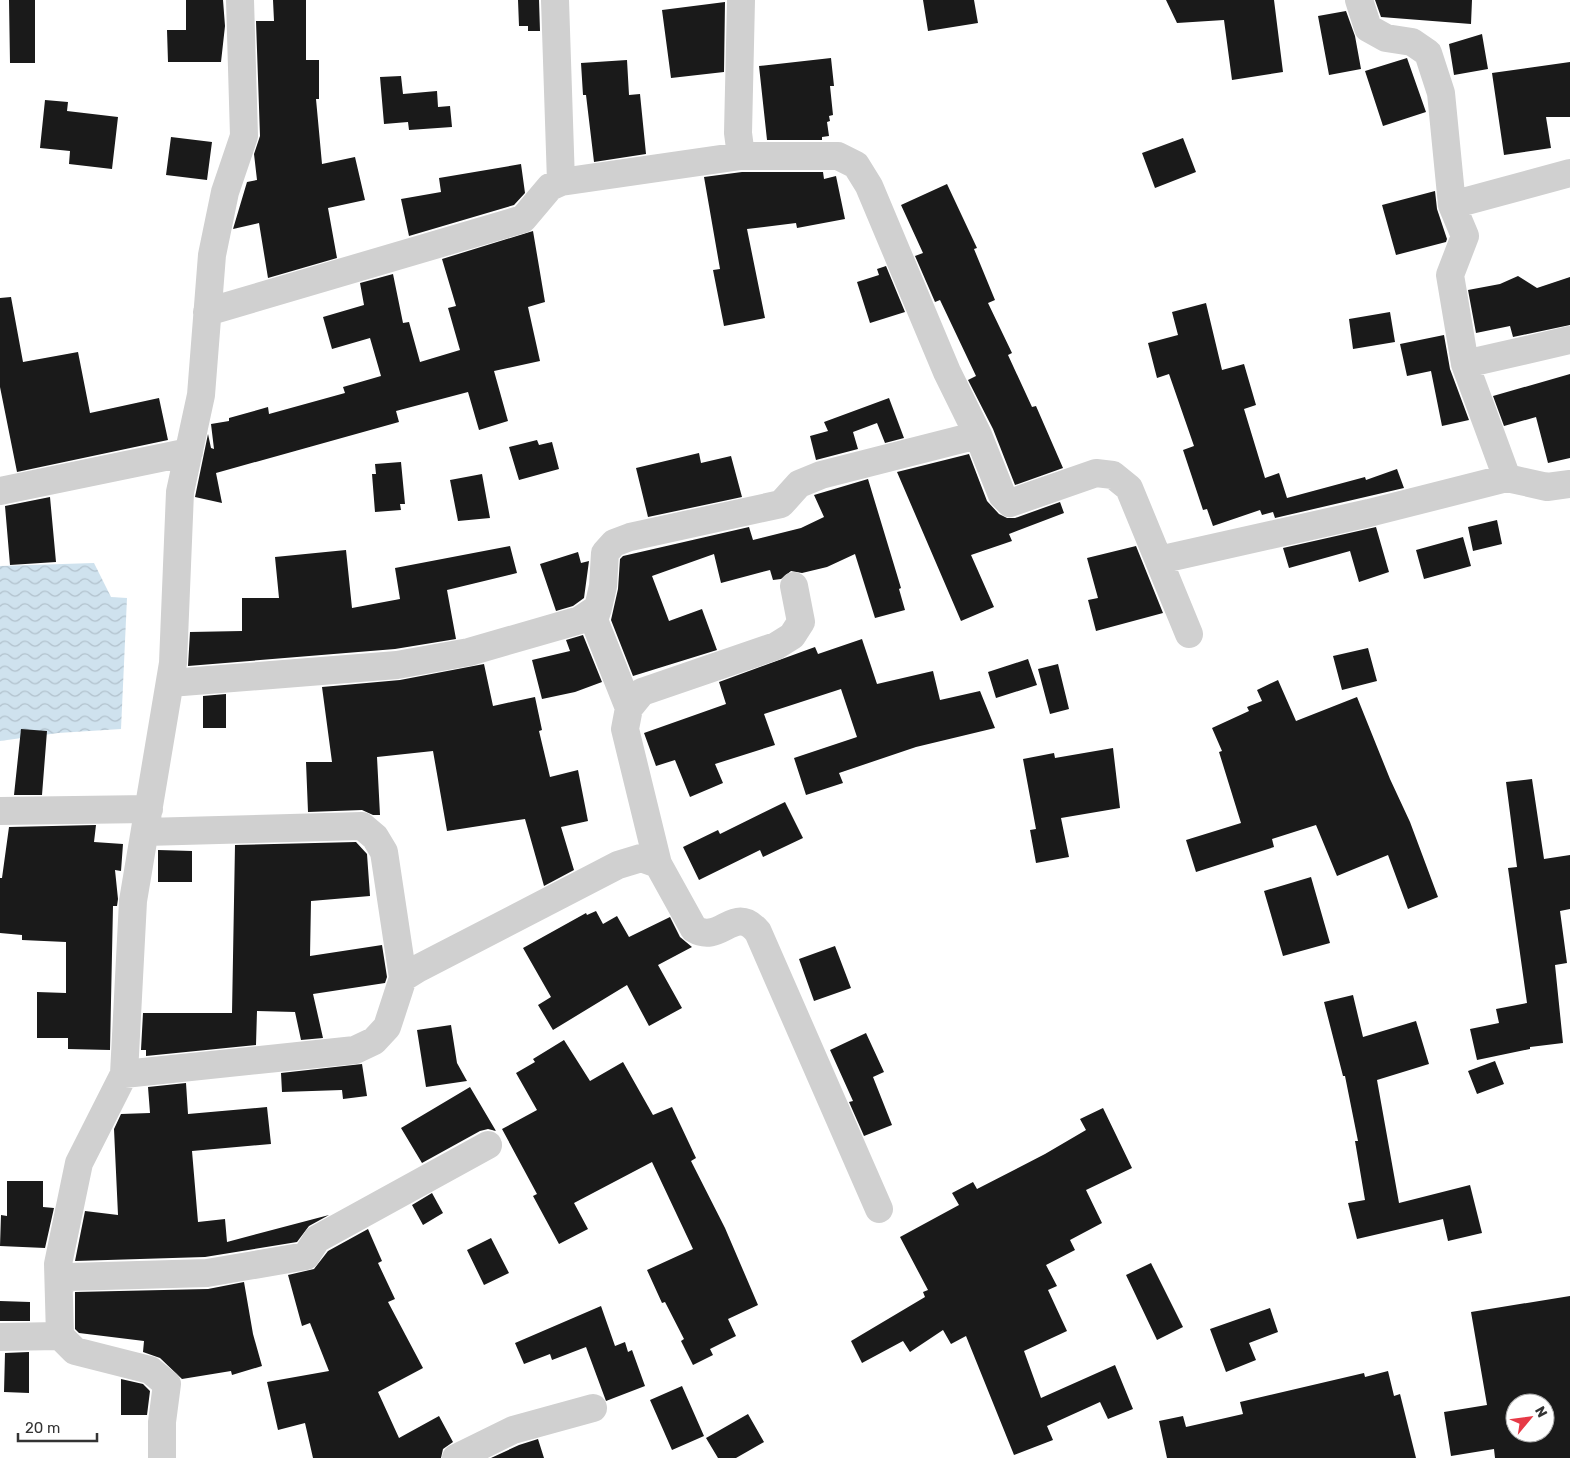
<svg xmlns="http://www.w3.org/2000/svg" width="1570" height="1458" font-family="Rubik,sans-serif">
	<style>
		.water { fill: url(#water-waves) }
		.building { fill: #1a1a1a; fill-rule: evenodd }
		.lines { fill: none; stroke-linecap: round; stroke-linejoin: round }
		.minor { stroke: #d0d0d0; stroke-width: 28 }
	</style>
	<defs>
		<pattern id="water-waves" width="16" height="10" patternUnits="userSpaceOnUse" patternTransform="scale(1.25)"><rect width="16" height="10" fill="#cfe2ee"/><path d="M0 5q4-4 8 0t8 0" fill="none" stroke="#b2c2cd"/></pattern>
	</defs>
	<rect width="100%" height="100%" fill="#fff"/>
	<!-- water -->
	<path class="water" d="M 94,563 L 111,597 L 127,598 L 121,729 L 58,733 L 0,741 L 0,566 Z"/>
	<!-- building -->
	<path class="building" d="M 9,0 L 35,0 L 35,63 L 10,63 Z
		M 186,0 L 223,0 L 225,26 L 221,62 L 168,62 L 167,30 L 186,30 Z
		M 273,0 L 306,0 L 306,60 L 319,60 L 319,99 L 316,99 L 322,164 L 355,157 L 365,200 L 328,208 L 337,258 L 268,278 L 259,223 L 233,229 L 247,182 L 257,180 L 254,154 L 260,136 L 256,21 L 274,21 Z
		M 518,0 L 539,0 L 540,31 L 528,31 L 528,26 L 519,26 Z
		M 923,0 L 974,0 L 978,23 L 928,31 Z
		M 1166,0 L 1274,0 L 1283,72 L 1232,80 L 1224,20 L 1177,23 Z
		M 1375,0 L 1472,0 L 1471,24 L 1381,17 Z
		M 725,2 L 724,72 L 671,78 L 662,10 Z
		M 1346,11 L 1355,36 L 1361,69 L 1329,75 L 1318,16 Z
		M 1482,34 L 1488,69 L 1454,75 L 1449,44 Z
		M 831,58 L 834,86 L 830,86 L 833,115 L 829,116 L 830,121 L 827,122 L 829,136 L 822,137 L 822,140 L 767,140 L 759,66 Z
		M 1407,58 L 1426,112 L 1383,126 L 1365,71 Z
		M 627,60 L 629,95 L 640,94 L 646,154 L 594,162 L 586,95 L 583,95 L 581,63 Z
		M 1570,62 L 1570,117 L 1546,117 L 1551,148 L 1504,155 L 1492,73 Z
		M 401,76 L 403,94 L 437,91 L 438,107 L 450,106 L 452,127 L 409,130 L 408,122 L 384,124 L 380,77 Z
		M 45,100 L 68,102 L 67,111 L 118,117 L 112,169 L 69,164 L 70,151 L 40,148 Z
		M 171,137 L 212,142 L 207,180 L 166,175 Z
		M 1183,138 L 1196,172 L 1155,188 L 1142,153 Z
		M 521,164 L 525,193 L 514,205 L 409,236 L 401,199 L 441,192 L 439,178 Z
		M 742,172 L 823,172 L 824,179 L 836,176 L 845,219 L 797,228 L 796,223 L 747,229 L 765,318 L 724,326 L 713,270 L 720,269 L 704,177 Z
		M 947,184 L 977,248 L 974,249 L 995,300 L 988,303 L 1012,353 L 1008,355 L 1032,407 L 1036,406 L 1063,468 L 1015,485 L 993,429 L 968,380 L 976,376 L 940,300 L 935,302 L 915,256 L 923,253 L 901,205 Z
		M 1435,191 L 1437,209 L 1447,239 L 1446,242 L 1396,255 L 1382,205 Z
		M 533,231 L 545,302 L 528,307 L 540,361 L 494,371 L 508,421 L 479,430 L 468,392 L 396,411 L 399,422 L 216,473 L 222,503 L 195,497 L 208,434 L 211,448 L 214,449 L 211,424 L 229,421 L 229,418 L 268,407 L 269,414 L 345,393 L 343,387 L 381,376 L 370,338 L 332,349 L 323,317 L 364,305 L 360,283 L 393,274 L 403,323 L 409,322 L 420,362 L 460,350 L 448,308 L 456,306 L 442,259 Z
		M 886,266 L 905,312 L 870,323 L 857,282 L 879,275 L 877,269 Z
		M 1518,276 L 1537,288 L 1570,277 L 1570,325 L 1513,337 L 1510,326 L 1476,333 L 1468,290 L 1500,284 Z
		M 11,297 L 23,362 L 78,352 L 90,413 L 159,398 L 168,440 L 17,472 L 0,387 L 0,298 Z
		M 1206,303 L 1222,370 L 1244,364 L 1256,405 L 1244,409 L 1265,478 L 1279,473 L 1287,498 L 1365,477 L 1366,480 L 1397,469 L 1404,488 L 1275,518 L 1273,512 L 1262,515 L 1260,510 L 1213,526 L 1207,509 L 1203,510 L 1183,450 L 1194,446 L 1169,374 L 1157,378 L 1148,343 L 1178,335 L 1172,312 Z
		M 1390,312 L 1395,342 L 1353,349 L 1349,319 Z
		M 1444,335 L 1450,369 L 1469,420 L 1442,426 L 1431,371 L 1407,376 L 1400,344 Z
		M 1570,374 L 1570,458 L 1548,463 L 1536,417 L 1504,426 L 1493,396 Z
		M 889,398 L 904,438 L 885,443 L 877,423 L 853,432 L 858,449 L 816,460 L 810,436 L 828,431 L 824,422 Z
		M 537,440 L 539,445 L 552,442 L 559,469 L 519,480 L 509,447 Z
		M 699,453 L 701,463 L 731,456 L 742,497 L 648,517 L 636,468 Z
		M 969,454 L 987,501 L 999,514 L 1007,518 L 1015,518 L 1060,502 L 1064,513 L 1009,534 L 1012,541 L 971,555 L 994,607 L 961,621 L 897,472 Z
		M 401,462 L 405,504 L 400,504 L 401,510 L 375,512 L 372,474 L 376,474 L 375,464 Z
		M 482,474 L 490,518 L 458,521 L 450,480 Z
		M 868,479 L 901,588 L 899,589 L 905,610 L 875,618 L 855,554 L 827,567 L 802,573 L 791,571 L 781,579 L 773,580 L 770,570 L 721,583 L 714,554 L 652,576 L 669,621 L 702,609 L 717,650 L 633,676 L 611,620 L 618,589 L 620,559 L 623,556 L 749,527 L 753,540 L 801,528 L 824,517 L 814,495 Z
		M 50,497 L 56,562 L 10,565 L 5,506 Z
		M 1497,520 L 1502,544 L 1473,551 L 1468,527 Z
		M 1376,527 L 1389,572 L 1359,582 L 1350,551 L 1289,568 L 1283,548 Z
		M 1463,537 L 1471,566 L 1424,579 L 1416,550 Z
		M 510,546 L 517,573 L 447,590 L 456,639 L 395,649 L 188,666 L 190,632 L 242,631 L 242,598 L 279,598 L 275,557 L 346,550 L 352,608 L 400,599 L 395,568 Z
		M 1136,546 L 1163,613 L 1096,631 L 1088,600 L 1098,598 L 1087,558 Z
		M 578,552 L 581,563 L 589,561 L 584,598 L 573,606 L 556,611 L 540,564 Z
		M 583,635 L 602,682 L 575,692 L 542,699 L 532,660 L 570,651 L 566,640 Z
		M 862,639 L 877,684 L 933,671 L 940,700 L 980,691 L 995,728 L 916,747 L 839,773 L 843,783 L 806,795 L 794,758 L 857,737 L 841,689 L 764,714 L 775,745 L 715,764 L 723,783 L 690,797 L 675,760 L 656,766 L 644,733 L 726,704 L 719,682 L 815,647 L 818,654 Z
		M 1368,648 L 1377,681 L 1342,690 L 1333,656 Z
		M 1028,659 L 1037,685 L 996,698 L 988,672 Z
		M 484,664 L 493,706 L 535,697 L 542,730 L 539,731 L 550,777 L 578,770 L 588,821 L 561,827 L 574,870 L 544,886 L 525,819 L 447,831 L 433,751 L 377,757 L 380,815 L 373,815 L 362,810 L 308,812 L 306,762 L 332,762 L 322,687 L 400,680 Z
		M 1058,664 L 1069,709 L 1050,714 L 1038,669 Z
		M 1278,680 L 1296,721 L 1357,697 L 1390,779 L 1410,822 L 1438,897 L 1408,909 L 1388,855 L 1337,876 L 1316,825 L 1272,839 L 1274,847 L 1196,872 L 1186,840 L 1241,823 L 1219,752 L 1222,751 L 1212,728 L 1249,711 L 1247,707 L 1262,701 L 1257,690 Z
		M 226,694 L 226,728 L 203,728 L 203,696 Z
		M 21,729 L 47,731 L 42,795 L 14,795 Z
		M 1113,748 L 1120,808 L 1061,818 L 1069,857 L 1036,863 L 1030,830 L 1036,829 L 1023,759 L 1054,753 L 1055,758 Z
		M 1532,779 L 1544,859 L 1570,855 L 1570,909 L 1560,911 L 1567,963 L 1555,965 L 1563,1043 L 1530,1047 L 1530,1049 L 1477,1060 L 1470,1029 L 1499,1023 L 1496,1009 L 1527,1003 L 1508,868 L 1517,867 L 1506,782 Z
		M 785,802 L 803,838 L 763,857 L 760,850 L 699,880 L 683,847 L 718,830 L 720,834 Z
		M 96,825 L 94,842 L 123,844 L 121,871 L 115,870 L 118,899 L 117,906 L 113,906 L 110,1050 L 68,1049 L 68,1038 L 37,1038 L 37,992 L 66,993 L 66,942 L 22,940 L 22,935 L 0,933 L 0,878 L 2,878 L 9,827 Z
		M 356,842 L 367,854 L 370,896 L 311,901 L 310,956 L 382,945 L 387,977 L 385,983 L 313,994 L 323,1038 L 301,1040 L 295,1012 L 257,1011 L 256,1045 L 146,1056 L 146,1050 L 141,1050 L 143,1013 L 232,1013 L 235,845 Z
		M 158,850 L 192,851 L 192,882 L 158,882 Z
		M 1311,877 L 1330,943 L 1283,956 L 1264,891 Z
		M 596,911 L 603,924 L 617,916 L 629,937 L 670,917 L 680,937 L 692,947 L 658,965 L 682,1008 L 649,1026 L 627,985 L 553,1030 L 538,1005 L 551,997 L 523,948 L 586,913 L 587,915 Z
		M 835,946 L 851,988 L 814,1001 L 799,959 Z
		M 1353,995 L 1363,1037 L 1416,1021 L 1429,1064 L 1377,1080 L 1399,1203 L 1470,1185 L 1482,1233 L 1448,1241 L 1443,1219 L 1357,1239 L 1348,1203 L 1365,1200 L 1355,1141 L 1358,1141 L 1345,1076 L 1343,1076 L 1324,1002 Z
		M 451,1025 L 457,1063 L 467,1081 L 426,1087 L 417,1030 Z
		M 866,1033 L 884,1072 L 873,1077 L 892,1125 L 864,1136 L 849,1102 L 853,1101 L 830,1050 Z
		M 564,1040 L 590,1081 L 623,1062 L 653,1115 L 672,1107 L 696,1158 L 691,1161 L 725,1228 L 758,1305 L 728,1319 L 736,1336 L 710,1349 L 713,1355 L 693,1365 L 681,1341 L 684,1339 L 665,1302 L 662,1303 L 647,1270 L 693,1249 L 652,1162 L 574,1203 L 588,1229 L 559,1244 L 533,1196 L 537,1194 L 502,1129 L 537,1110 L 516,1073 L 535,1062 L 533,1059 Z
		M 1495,1061 L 1504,1084 L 1477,1094 L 1468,1071 Z
		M 362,1064 L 367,1096 L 343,1099 L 342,1090 L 282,1092 L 281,1073 Z
		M 186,1083 L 188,1114 L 267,1107 L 271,1144 L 192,1151 L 198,1222 L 225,1219 L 227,1242 L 329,1215 L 309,1226 L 297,1242 L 205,1257 L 75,1261 L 85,1211 L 118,1215 L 114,1129 L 121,1114 L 150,1113 L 148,1087 Z
		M 470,1087 L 496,1131 L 488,1129 L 480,1131 L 422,1163 L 401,1128 Z
		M 1103,1108 L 1132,1168 L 1086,1190 L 1102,1223 L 1070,1240 L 1075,1250 L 1046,1265 L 1057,1286 L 1048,1290 L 1067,1331 L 1024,1351 L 1041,1398 L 1115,1365 L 1133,1409 L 1108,1419 L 1100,1402 L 1047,1426 L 1053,1440 L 1014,1455 L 966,1336 L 951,1344 L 943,1330 L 910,1352 L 903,1341 L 862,1363 L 851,1341 L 925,1297 L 923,1292 L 928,1290 L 900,1237 L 959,1205 L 952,1193 L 973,1182 L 977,1189 L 1045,1154 L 1086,1130 L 1080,1119 Z
		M 7,1181 L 43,1181 L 43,1207 L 54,1208 L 45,1248 L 0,1246 L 1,1215 L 7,1216 Z
		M 432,1193 L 443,1213 L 423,1225 L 412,1205 Z
		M 368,1229 L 382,1261 L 378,1263 L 395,1299 L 388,1302 L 423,1368 L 378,1392 L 399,1438 L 439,1416 L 453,1442 L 443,1449 L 441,1458 L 313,1458 L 305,1423 L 278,1430 L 267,1382 L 329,1371 L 310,1323 L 302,1326 L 288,1275 L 314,1269 L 328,1251 Z
		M 491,1238 L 509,1273 L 484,1285 L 467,1250 Z
		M 1151,1263 L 1183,1327 L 1157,1340 L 1126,1275 Z
		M 244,1282 L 253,1334 L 262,1366 L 232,1375 L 231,1371 L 182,1379 L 160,1358 L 143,1352 L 144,1341 L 79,1333 L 75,1329 L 75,1292 L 208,1289 Z
		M 1570,1296 L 1570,1458 L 1495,1458 L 1494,1449 L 1451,1456 L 1444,1412 L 1487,1405 L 1471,1312 ZM 1515,1403 L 1545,1403 L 1545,1433 L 1515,1433 Z
		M 0,1301 L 30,1302 L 30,1321 L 0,1321 Z
		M 601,1306 L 615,1346 L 625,1342 L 628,1352 L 632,1350 L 645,1386 L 606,1401 L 586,1347 L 552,1360 L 550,1354 L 524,1364 L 515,1343 Z
		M 1270,1308 L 1278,1332 L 1249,1343 L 1256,1360 L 1226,1372 L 1210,1329 Z
		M 29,1352 L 29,1393 L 4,1392 L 5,1353 Z
		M 1388,1371 L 1394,1396 L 1400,1394 L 1416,1458 L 1167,1458 L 1159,1421 L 1183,1416 L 1186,1427 L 1243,1414 L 1240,1402 L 1364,1373 L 1365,1377 Z
		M 121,1379 L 143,1384 L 150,1391 L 147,1415 L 121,1415 Z
		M 682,1386 L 704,1436 L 672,1450 L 650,1400 Z
		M 748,1414 L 764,1442 L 736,1458 L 718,1458 L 706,1438 Z
		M 538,1439 L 544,1458 L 491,1458 L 519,1445 Z"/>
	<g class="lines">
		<!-- minor -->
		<path class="minor" d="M 555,0 L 561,182
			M 1359,0 L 1368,28 L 1386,38 L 1412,42 L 1428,53 L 1441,93 L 1452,205 L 1465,236 L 1450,275 L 1465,364 L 1507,478 L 1547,487 L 1570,484
			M 741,156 L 738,133 L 741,0
			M 1452,205 L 1570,173
			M 207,312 L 523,219 L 550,187 L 561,182 L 741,156 L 838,156 L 856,165 L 869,186 L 947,372 L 978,435 L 1002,495 L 1010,503 L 1096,473 L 1113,475 L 1129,488 L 1189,634
			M 1465,364 L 1570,340
			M 0,491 L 189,452
			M 1159,560 L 1369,513 L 1507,478
			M 598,608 L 594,620 L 629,708
			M 170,683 L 397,665 L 469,652 L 580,620 L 598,608 L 603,586 L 605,553 L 614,543 L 630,537 L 781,504 L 799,484 L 821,475 L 978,435
			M 0,811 L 149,809
			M 145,832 L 362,826 L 375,837 L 384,852 L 403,978
			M 658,864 L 625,729 L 629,708 L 642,692 L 776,646 L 792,636 L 801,622 L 794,586
			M 124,1074 L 355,1050 L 374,1041 L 387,1027 L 403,978 L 419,968 L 618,865 L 641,858 L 658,864 L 694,929 C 721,945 734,903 758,932 L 879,1209
			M 59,1285 L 69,1277 L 207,1273 L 306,1256 L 317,1239 L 488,1145
			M 0,1337 L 60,1336
			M 162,1458 L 162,1422 L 167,1384 L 150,1370 L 75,1351 L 60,1336 L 58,1264 L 79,1163 L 124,1074 L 133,901 L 173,663 L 180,492 L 201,395 L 212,255 L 225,192 L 244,136 L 240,0
			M 456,1458 L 513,1430 L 593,1408"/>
	</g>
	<!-- north arrow -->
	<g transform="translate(1530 1418) rotate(61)"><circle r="24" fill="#ffffff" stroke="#adadad"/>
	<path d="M0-4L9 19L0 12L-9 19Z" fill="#e63946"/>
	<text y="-8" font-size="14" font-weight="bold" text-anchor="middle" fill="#333333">N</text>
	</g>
	<!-- scale -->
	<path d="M18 1433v8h79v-8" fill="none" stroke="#333333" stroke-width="2.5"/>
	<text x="25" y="1433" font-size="15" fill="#333333" stroke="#ffffff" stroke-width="4" paint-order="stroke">20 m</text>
</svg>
